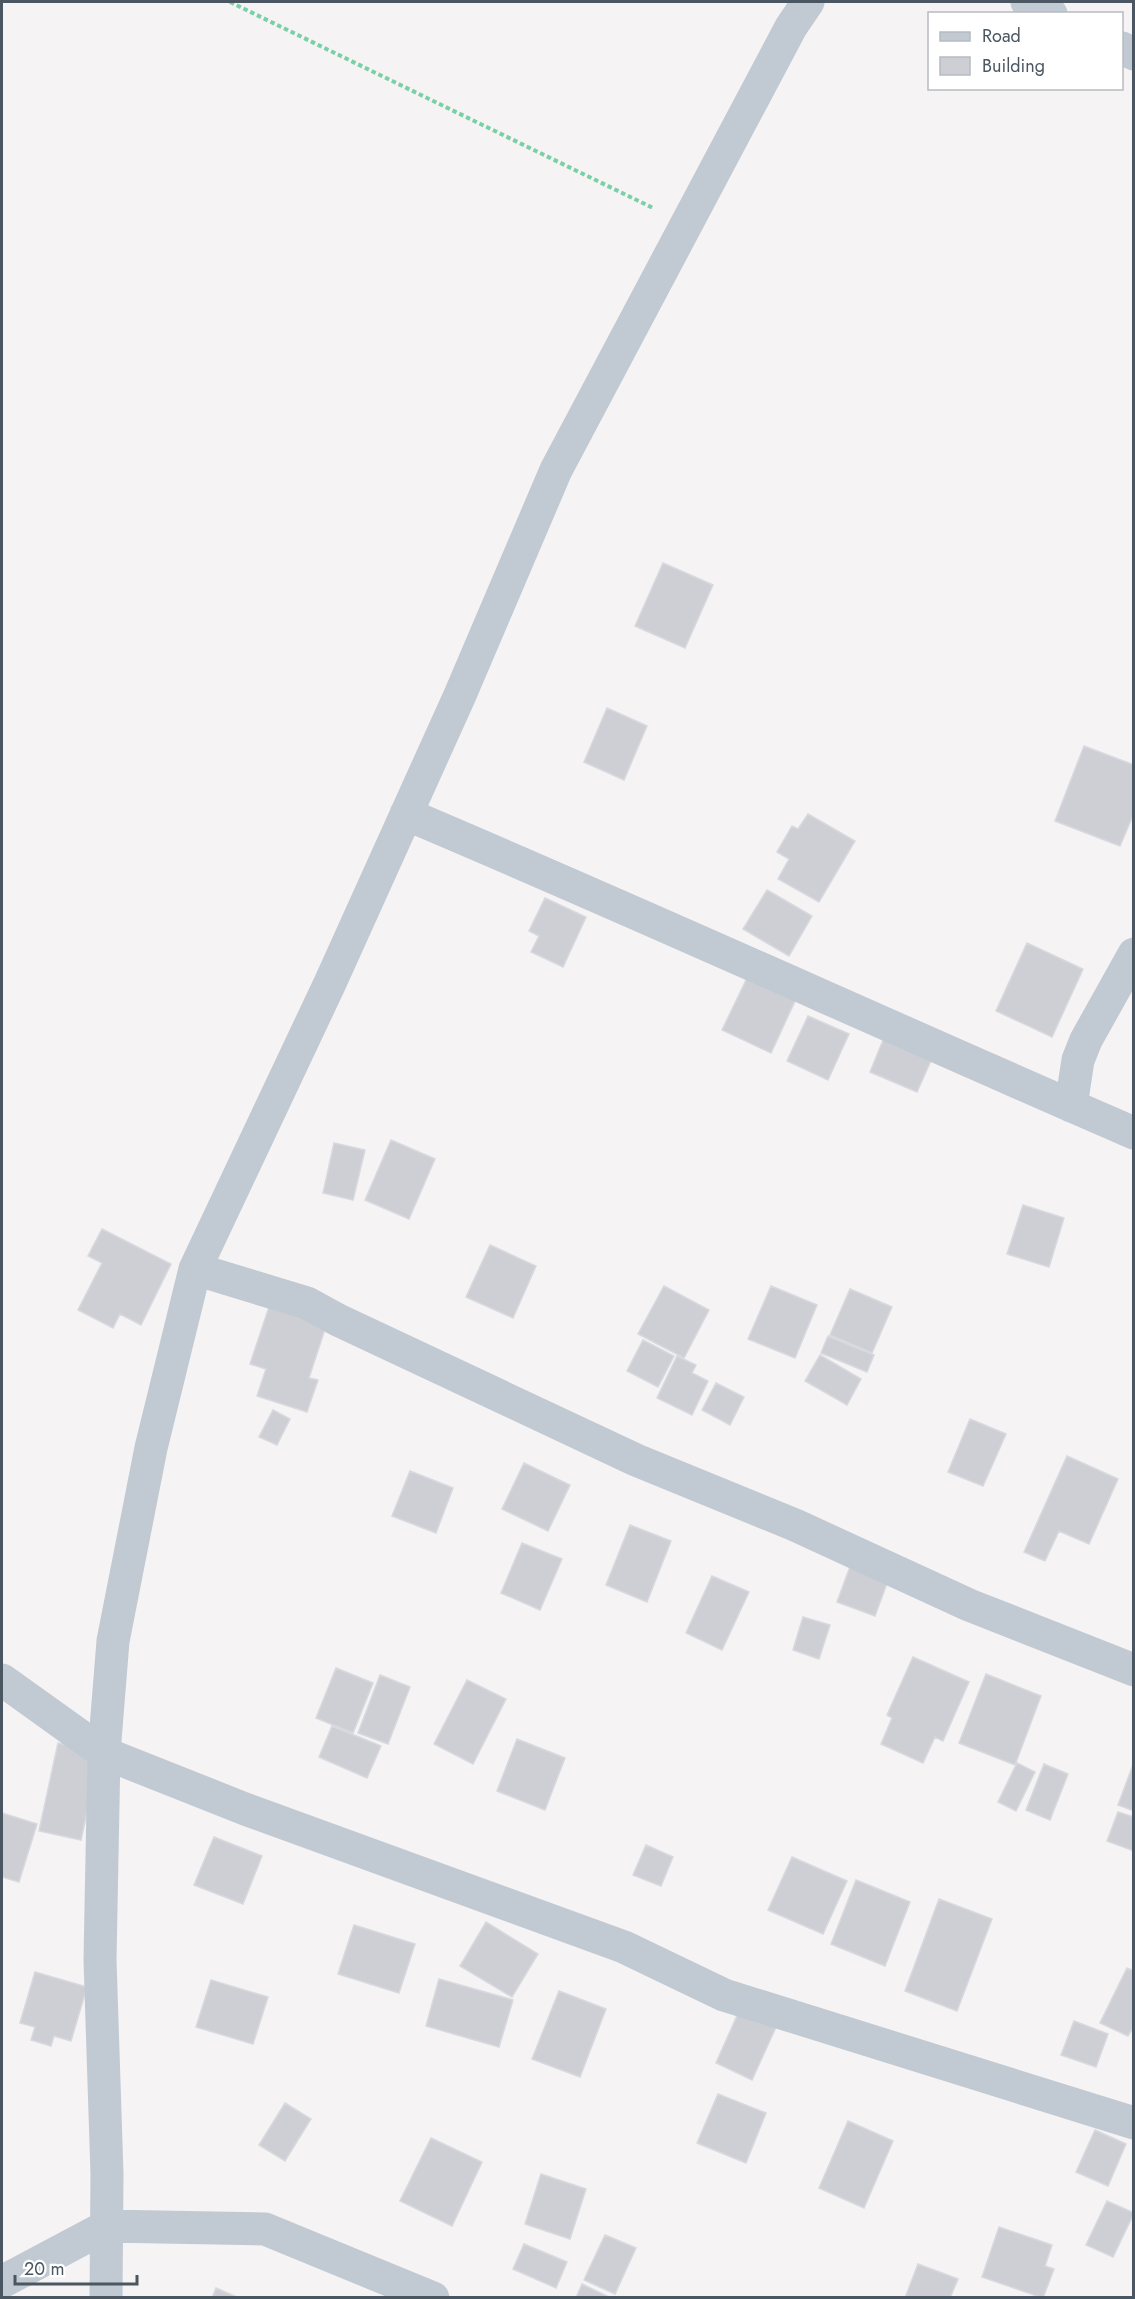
<svg xmlns="http://www.w3.org/2000/svg" width="1135" height="2299" font-family="Jost,sans-serif">
	<style>
		.building { fill: #cdcfd5; stroke: #d7d9de; stroke-width: 1.5 }
		.lines { fill: none; stroke-linecap: round; stroke-linejoin: round }
		.path { stroke: #7ad0a6; stroke-width: 4; stroke-dasharray: 4.5 3; stroke-linecap: butt }
		.street { stroke: #c1cad2; stroke-width: 33 }
	</style>
	<rect width="100%" height="100%" fill="#f5f3f3"/>
	<!-- building -->
	<path class="building" d="M 663,563 L 713,585 L 685,648 L 635,626 Z
		M 607,708 L 647,726 L 624,780 L 584,762 Z
		M 1084,746 L 1134,765 L 1134,813 L 1120,846 L 1055,821 Z
		M 808,814 L 855,841 L 819,902 L 778,879 L 789,859 L 777,852 L 792,826 L 798,829 Z
		M 767,890 L 812,916 L 789,956 L 743,929 Z
		M 545,898 L 586,917 L 563,967 L 531,952 L 539,936 L 529,931 Z
		M 1027,943 L 1083,969 L 1052,1037 L 996,1011 Z
		M 748,976 L 796,999 L 771,1053 L 722,1030 Z
		M 808,1016 L 849,1034 L 828,1080 L 787,1061 Z
		M 886,1033 L 934,1054 L 917,1092 L 870,1072 Z
		M 391,1140 L 435,1159 L 409,1219 L 365,1200 Z
		M 334,1143 L 365,1150 L 353,1200 L 323,1193 Z
		M 1023,1205 L 1064,1218 L 1049,1267 L 1007,1254 Z
		M 102,1229 L 171,1264 L 141,1325 L 120,1314 L 113,1328 L 78,1310 L 102,1263 L 88,1256 Z
		M 490,1245 L 536,1266 L 513,1318 L 466,1297 Z
		M 664,1286 L 709,1310 L 684,1358 L 638,1334 Z
		M 771,1286 L 817,1305 L 795,1358 L 748,1339 Z
		M 850,1289 L 892,1307 L 872,1353 L 830,1335 Z
		M 272,1298 L 329,1317 L 309,1378 L 318,1380 L 307,1412 L 257,1396 L 266,1369 L 250,1364 Z
		M 828,1336 L 874,1355 L 867,1372 L 821,1353 Z
		M 643,1340 L 674,1356 L 658,1387 L 627,1371 Z
		M 820,1355 L 861,1379 L 847,1405 L 805,1381 Z
		M 677,1356 L 696,1365 L 692,1373 L 708,1381 L 692,1415 L 657,1398 Z
		M 716,1383 L 744,1397 L 730,1425 L 702,1410 Z
		M 273,1410 L 290,1419 L 277,1445 L 259,1437 Z
		M 970,1419 L 1006,1434 L 983,1486 L 948,1472 Z
		M 1067,1456 L 1118,1479 L 1089,1544 L 1059,1531 L 1045,1561 L 1024,1552 Z
		M 524,1463 L 570,1485 L 548,1531 L 502,1509 Z
		M 410,1471 L 453,1488 L 436,1533 L 392,1516 Z
		M 630,1525 L 671,1541 L 647,1602 L 606,1585 Z
		M 522,1543 L 562,1559 L 540,1610 L 501,1593 Z
		M 851,1564 L 889,1578 L 875,1616 L 837,1602 Z
		M 712,1576 L 749,1592 L 722,1650 L 686,1633 Z
		M 803,1617 L 830,1625 L 819,1659 L 793,1650 Z
		M 913,1657 L 969,1682 L 943,1741 L 935,1737 L 923,1763 L 881,1744 L 892,1718 L 887,1715 Z
		M 336,1668 L 373,1683 L 353,1733 L 316,1718 Z
		M 986,1674 L 1041,1696 L 1015,1765 L 959,1743 Z
		M 380,1675 L 410,1687 L 388,1744 L 358,1733 Z
		M 467,1680 L 506,1699 L 473,1764 L 434,1744 Z
		M 332,1726 L 381,1746 L 367,1778 L 319,1757 Z
		M 517,1739 L 565,1758 L 545,1810 L 497,1791 Z
		M 58,1743 L 100,1752 L 81,1840 L 39,1831 Z
		M 1134,1762 L 1134,1811 L 1118,1805 Z
		M 1017,1763 L 1035,1772 L 1016,1811 L 998,1802 Z
		M 1044,1764 L 1068,1774 L 1050,1820 L 1026,1810 Z
		M 1118,1812 L 1134,1817 L 1134,1851 L 1107,1841 Z
		M 2,1813 L 37,1824 L 19,1882 L 2,1877 Z
		M 214,1837 L 262,1856 L 243,1904 L 194,1885 Z
		M 646,1845 L 673,1857 L 661,1886 L 633,1875 Z
		M 792,1857 L 847,1881 L 823,1934 L 768,1910 Z
		M 856,1880 L 910,1902 L 885,1966 L 831,1944 Z
		M 939,1899 L 992,1919 L 957,2011 L 905,1991 Z
		M 486,1922 L 538,1954 L 512,1997 L 460,1966 Z
		M 354,1925 L 415,1944 L 399,1993 L 338,1974 Z
		M 1127,1968 L 1134,1971 L 1134,2026 L 1128,2036 L 1100,2023 Z
		M 35,1972 L 87,1987 L 71,2041 L 54,2036 L 51,2046 L 31,2040 L 35,2027 L 20,2023 Z
		M 439,1979 L 513,2000 L 499,2047 L 426,2026 Z
		M 211,1980 L 268,1997 L 253,2044 L 196,2027 Z
		M 559,1991 L 606,2009 L 580,2077 L 532,2059 Z
		M 740,2009 L 777,2025 L 752,2080 L 716,2063 Z
		M 1074,2021 L 1108,2034 L 1096,2067 L 1061,2055 Z
		M 718,2094 L 766,2113 L 746,2163 L 697,2143 Z
		M 285,2103 L 311,2119 L 285,2161 L 259,2145 Z
		M 848,2121 L 893,2141 L 864,2208 L 819,2188 Z
		M 1095,2130 L 1126,2144 L 1108,2186 L 1076,2172 Z
		M 431,2138 L 482,2162 L 452,2226 L 400,2201 Z
		M 541,2174 L 586,2189 L 570,2239 L 525,2224 Z
		M 1107,2201 L 1134,2213 L 1113,2257 L 1086,2245 Z
		M 999,2227 L 1052,2245 L 1045,2266 L 1054,2269 L 1043,2298 L 982,2277 Z
		M 605,2235 L 636,2248 L 615,2294 L 584,2280 Z
		M 524,2244 L 567,2262 L 556,2288 L 513,2269 Z
		M 918,2264 L 958,2279 L 950,2298 L 905,2298 Z
		M 582,2284 L 611,2298 L 576,2298 Z
		M 216,2288 L 239,2298 L 212,2298 Z"/>
	<g class="lines">
		<!-- path -->
		<path class="path" d="M 230,2 L 653,208"/>
		<!-- street -->
		<path class="street" d="M 1027,2 L 1051,14
			M 1122,48 L 1134,54
			M 406,814 C 650,917 891,1028 1134,1133
			M 1071,1106 L 1078,1060 L 1086,1040 L 1134,954
			M 195,1269 L 307,1303 L 338,1320 L 636,1460 L 795,1525 L 969,1605 L 1134,1670
			M 2,1680 L 104,1753 L 245,1809 L 624,1947 L 724,1995 L 1134,2123
			M 2,2282 L 107,2226 L 265,2229 L 433,2298
			M 106,2298 L 107,2174 L 100,1960 L 104,1753 L 113,1641 L 151,1448 L 195,1269 L 330,983 L 460,695 L 556,470 L 791,27 L 808,2"/>
	</g>
	<!-- border -->
	<rect width="1135" height="2299" fill="none" stroke="#4a5661" stroke-width="6"/>
	<!-- legend -->
	<rect x="928" y="12" width="195" height="78" fill="#ffffff" stroke="#b7bbc0" stroke-width="1.5"/>
	<rect x="940" y="32" width="30" height="9" fill="#c1cad2" stroke="#b7bbc0" stroke-width="1.5"/>
	<text x="982" y="42" font-size="18" fill="#4a5661">Road</text>
	<rect x="940" y="57" width="30" height="18" fill="#cdcfd5" stroke="#b7bbc0" stroke-width="1.5"/>
	<text x="982" y="72" font-size="18" fill="#4a5661">Building</text>
	<!-- scale -->
	<path d="M15 2275v9h122v-9" fill="none" stroke="#4a5661" stroke-width="3"/>
	<text x="24" y="2275" font-size="18" fill="#4a5661" stroke="#ffffff" stroke-width="4.5" paint-order="stroke">20 m</text>
</svg>
